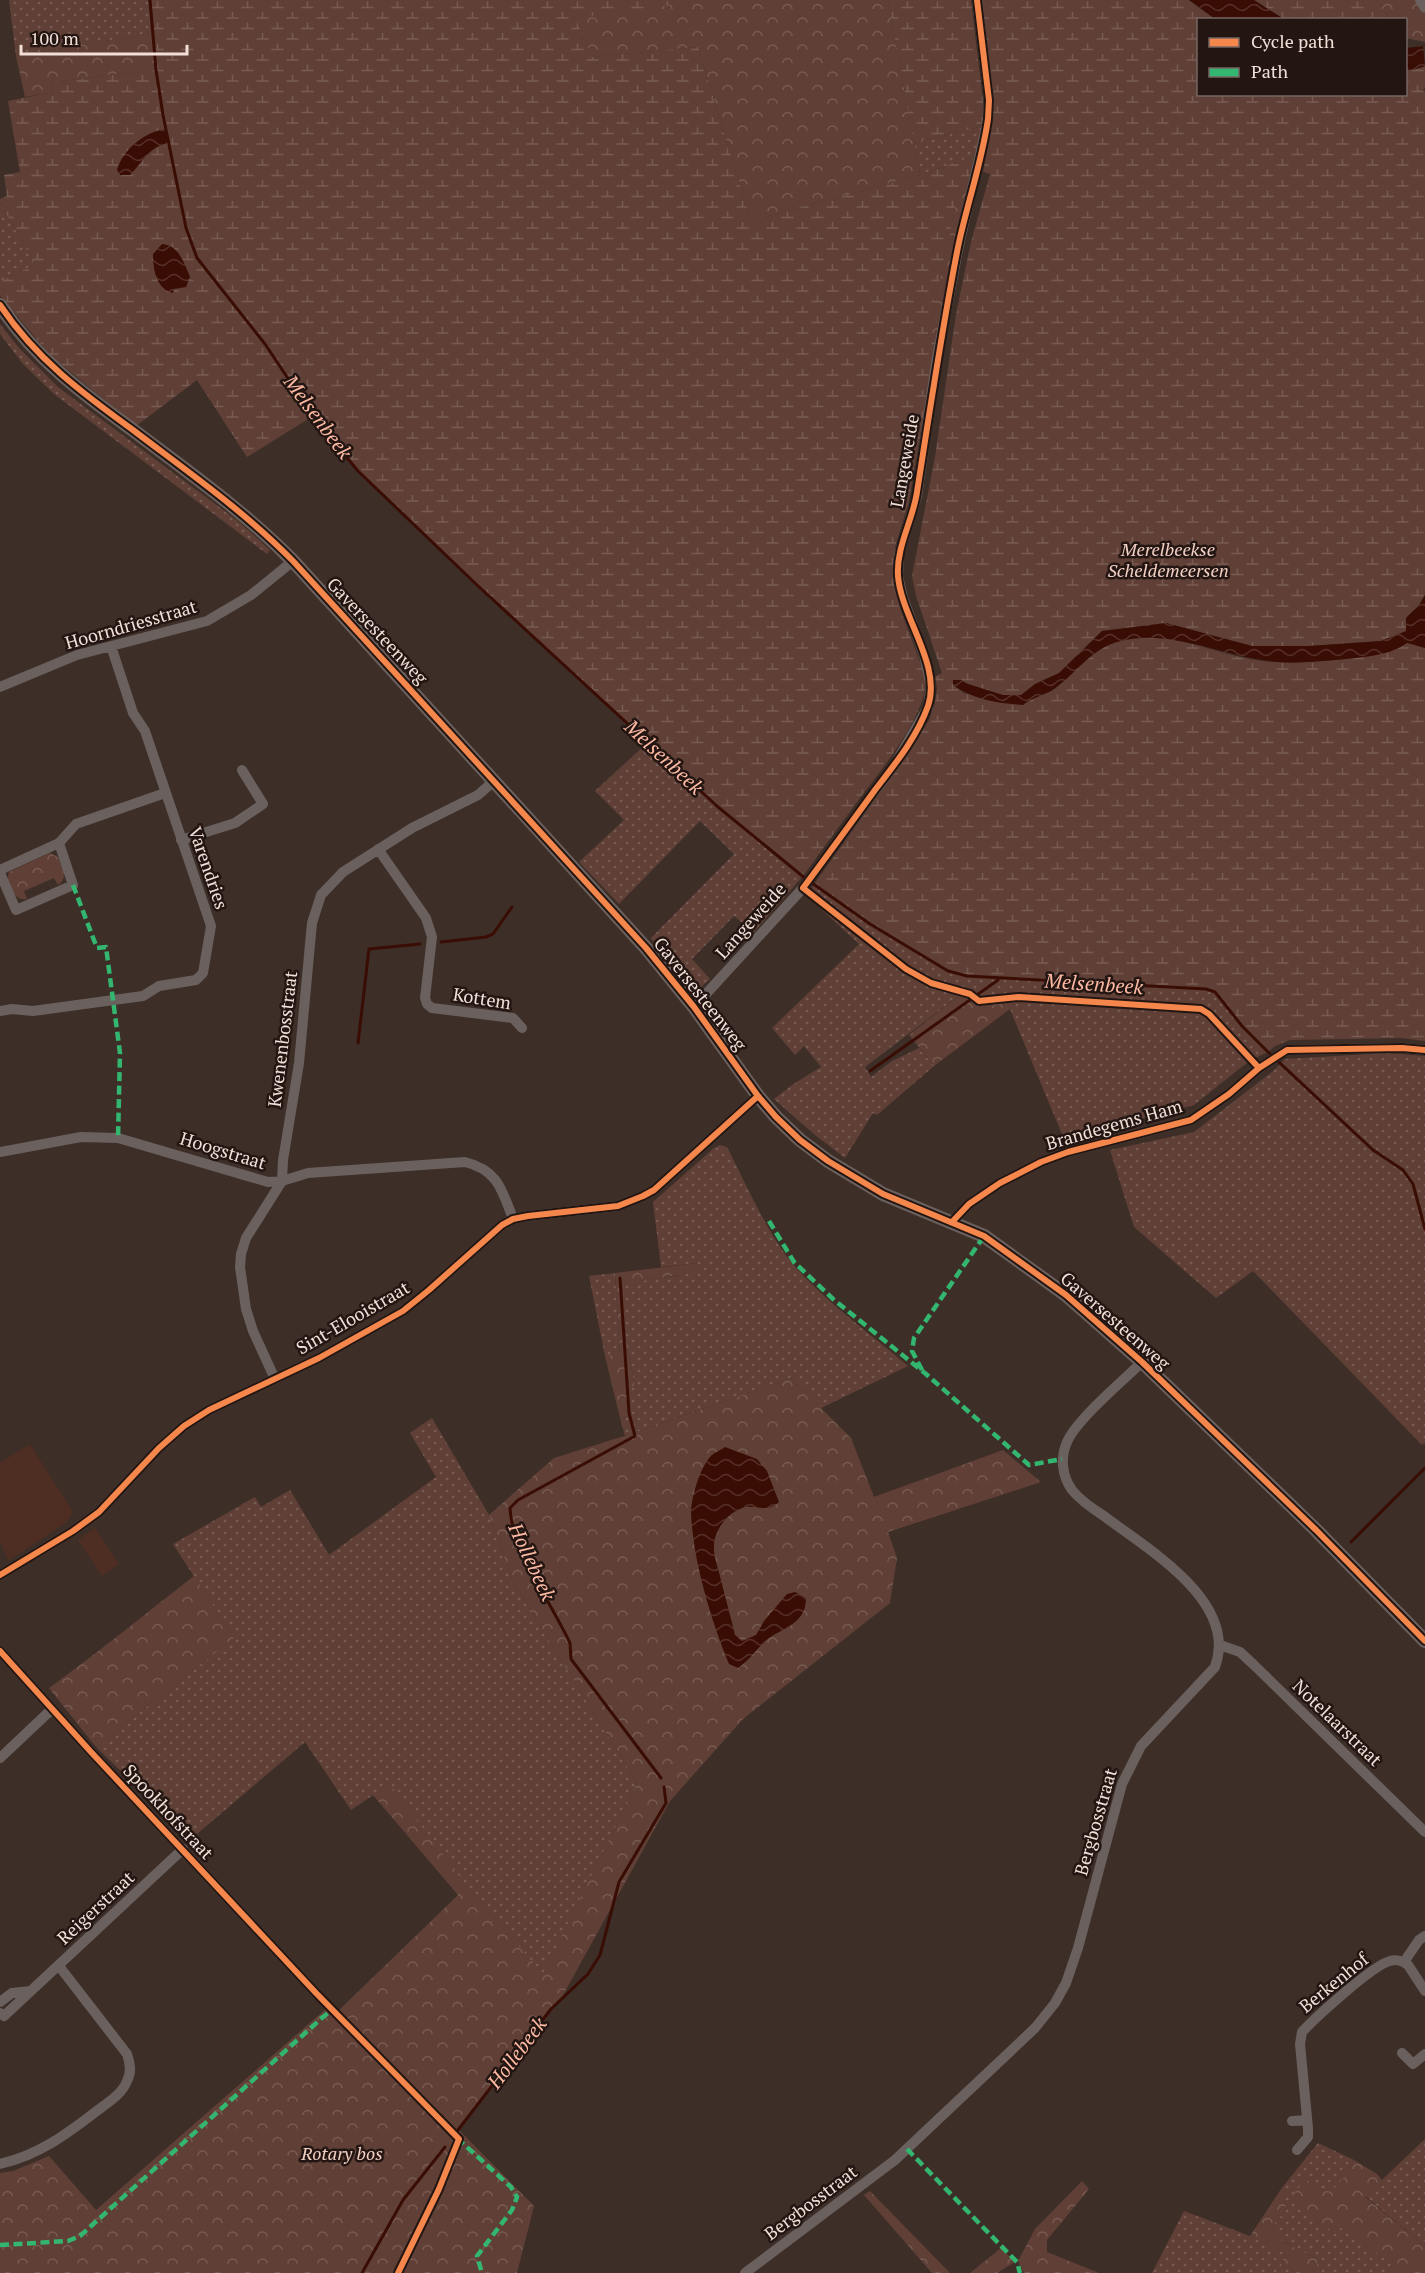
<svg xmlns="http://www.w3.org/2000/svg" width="1425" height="2273" font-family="'PT Serif',serif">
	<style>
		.built { fill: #4e2d22 }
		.grass { fill: url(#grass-dots) }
		.forest { fill: url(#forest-crowns) }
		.wetland { fill: url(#wetland-marsh) }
		.water { fill: url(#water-waves) }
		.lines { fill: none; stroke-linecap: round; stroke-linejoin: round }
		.stream { stroke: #390d04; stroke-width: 3 }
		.minor { stroke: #6a615e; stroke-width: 10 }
		.tertiary { stroke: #6a615e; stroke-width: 14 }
		.quiet { stroke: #33b770; stroke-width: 4.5; stroke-dasharray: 9 4.5; stroke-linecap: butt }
		.cycleway-casing { stroke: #231612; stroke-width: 10 }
		.cycleway { stroke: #f5874c; stroke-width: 6 }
		.labels { text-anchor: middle; stroke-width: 5; stroke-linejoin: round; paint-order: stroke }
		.street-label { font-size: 18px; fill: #f2dfd8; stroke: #231612 }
		.park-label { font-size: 18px; font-style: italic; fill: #f3d0c4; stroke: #231612 }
		.water-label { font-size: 20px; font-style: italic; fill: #fdb9a2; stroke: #231612 }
	</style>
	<defs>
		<pattern id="grass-dots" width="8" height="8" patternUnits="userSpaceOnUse" patternTransform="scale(1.5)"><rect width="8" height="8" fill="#604036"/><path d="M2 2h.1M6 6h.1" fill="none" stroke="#775b52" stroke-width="1.8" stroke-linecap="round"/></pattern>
		<pattern id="forest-crowns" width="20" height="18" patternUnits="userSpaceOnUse" patternTransform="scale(1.5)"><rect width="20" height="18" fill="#604036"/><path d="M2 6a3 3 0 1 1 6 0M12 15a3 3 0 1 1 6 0" fill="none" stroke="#775b52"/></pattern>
		<pattern id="wetland-marsh" width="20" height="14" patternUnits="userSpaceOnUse" patternTransform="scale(1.5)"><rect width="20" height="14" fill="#604036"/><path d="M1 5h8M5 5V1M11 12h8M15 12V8" fill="none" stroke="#775b52"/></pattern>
		<pattern id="water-waves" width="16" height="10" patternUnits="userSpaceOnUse" patternTransform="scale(1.5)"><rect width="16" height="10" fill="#390d04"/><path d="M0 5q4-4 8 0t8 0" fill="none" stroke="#563028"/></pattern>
	</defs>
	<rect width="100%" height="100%" fill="#3e2e28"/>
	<!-- built -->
	<path class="built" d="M 30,1444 L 73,1512 L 67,1522 L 8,1561 L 0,1541 L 0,1463 Z
		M 95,1528 L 119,1564 L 102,1576 L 78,1540 Z"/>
	<!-- grass -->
	<path class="grass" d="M 9,0 L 148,0 L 152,33 L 16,56 Z
		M 983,126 L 974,156 L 920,175 L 914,143 Z
		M 0,203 L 35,264 L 0,282 Z
		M 0,324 L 19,348 L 58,387 L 238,521 L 270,550 L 267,554 L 54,394 L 23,364 L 0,334 Z
		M 647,743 L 718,807 L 803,876 L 754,932 L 734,916 L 692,959 L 710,979 L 701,987 L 691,984 L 651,938 L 734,854 L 700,821 L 619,904 L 579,862 L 624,820 L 595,791 Z
		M 814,884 L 870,924 L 948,971 L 967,976 L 1206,989 L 1215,992 L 1242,1026 L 1268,1052 L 1249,1061 L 1194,1105 L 1064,1139 L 1007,1002 L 979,1004 L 960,995 L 865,1067 L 871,1077 L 892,1061 L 919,1048 L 934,1066 L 877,1115 L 873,1113 L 845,1158 L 815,1135 L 774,1099 L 792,1085 L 821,1067 L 804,1046 L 795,1055 L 772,1028 L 859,944 L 807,896 Z
		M 1387,1053 L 1425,1056 L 1425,1443 L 1422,1445 L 1253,1271 L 1216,1298 L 1134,1227 L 1110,1150 L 1194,1132 L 1272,1072 L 1285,1059 Z
		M 720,1145 L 727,1147 C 745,1182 767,1233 792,1263 C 825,1302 870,1333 908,1366 L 821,1408 L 791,1378 L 625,1436 L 620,1418 L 632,1415 L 626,1389 L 635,1385 L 626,1342 L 622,1283 L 677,1276 L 697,1263 L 661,1267 L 653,1202 L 714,1148 Z
		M 615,1273 L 620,1356 L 605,1356 L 589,1276 Z
		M 432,1418 L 489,1515 L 513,1582 L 637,1783 L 543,1975 L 467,1886 L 373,1795 L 351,1810 L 305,1742 L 191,1839 L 96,1747 L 234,1638 L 173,1544 L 255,1497 L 261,1507 L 290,1490 L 329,1555 L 436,1477 L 410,1433 Z
		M 1425,2139 L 1425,2241 L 1422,2243 L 1365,2196 Z
		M 1318,2143 L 1354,2160 L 1340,2183 L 1329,2193 L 1330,2230 L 1335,2223 L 1397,2267 L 1393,2273 L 1313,2273 L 1319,2260 L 1280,2240 L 1273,2231 L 1274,2224 L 1286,2210 L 1285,2198 L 1281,2189 Z
		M 1184,2211 L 1250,2236 L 1285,2253 L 1281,2265 L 1297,2273 L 1152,2273 Z"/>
	<!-- forest -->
	<path class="forest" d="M 691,0 L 888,0 L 920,175 L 751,221 L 698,47 L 592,57 L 574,17 L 691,2 Z
		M 1377,0 L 1415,0 L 1425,14 L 1425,42 L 1406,38 L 1406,20 L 1390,19 Z
		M 152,33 L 156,70 L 52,82 L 53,92 L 25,97 L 16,56 Z
		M 960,185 L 968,185 L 936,342 L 927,339 Z
		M 50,853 L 58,857 C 62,867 69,878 58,885 L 54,878 L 24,891 L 27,899 C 14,901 5,884 9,872 Z
		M 960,995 L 979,1004 L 1007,1002 L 1010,1009 L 934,1066 L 909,1035 Z
		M 698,1263 L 698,1272 L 622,1284 L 626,1341 L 635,1386 L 626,1389 L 632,1415 L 620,1418 L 605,1356 L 620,1355 L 615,1273 Z
		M 791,1378 L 851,1438 L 874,1497 L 1003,1450 L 1041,1482 L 888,1532 L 897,1558 L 890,1603 L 743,1719 L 670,1801 L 562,1997 L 459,2130 L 534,2206 L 517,2273 L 0,2273 L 0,2173 L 13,2171 L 49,2156 L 96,2210 L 328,2007 L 335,2014 L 458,1895 L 373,1795 L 390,1785 L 467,1886 L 543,1974 L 637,1783 L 513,1582 L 489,1515 L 554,1458 L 637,1432 Z
		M 194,1576 L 234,1638 L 96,1747 L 49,1688 C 99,1652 146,1613 194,1576 Z
		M 1354,2160 L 1377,2174 L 1382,2180 L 1365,2197 L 1422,2243 L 1425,2241 L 1425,2273 L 1393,2273 L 1396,2267 L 1335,2224 L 1330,2230 L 1291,2198 L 1305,2179 L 1329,2192 L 1340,2183 Z
		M 1082,2181 L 1089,2189 L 1047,2240 L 1047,2252 L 1099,2273 L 1024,2273 L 1018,2261 L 1035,2229 Z
		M 1281,2189 L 1285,2198 L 1286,2210 L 1274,2224 L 1273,2231 L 1280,2240 L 1319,2260 L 1313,2273 L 1297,2273 L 1281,2265 L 1285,2253 L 1250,2236 Z
		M 870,2191 L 950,2273 L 932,2273 L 864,2195 Z
		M 1001,2248 L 1015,2262 L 997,2273 L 970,2273 Z"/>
	<!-- wetland -->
	<path class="wetland" d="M 151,0 L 691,0 L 692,2 L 575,18 L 592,57 L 698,47 L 751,221 L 920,175 L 974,156 L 968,185 L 960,186 L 927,339 L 936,342 L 909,501 L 895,547 L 893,567 L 900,608 L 926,678 C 927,715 882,769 860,798 C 841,824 822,850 803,876 L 718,807 L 477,585 L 358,471 L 313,416 L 247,457 L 197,380 L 136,426 L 51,356 L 0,296 L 0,282 L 35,264 L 0,203 L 0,199 L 7,196 L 4,175 L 20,172 L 8,101 L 53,92 L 52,82 L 156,70 Z
		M 888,0 L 971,0 L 984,110 L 983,126 L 914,143 Z
		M 980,0 L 1189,0 L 1215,19 L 1198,20 L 1198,94 L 1406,94 L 1406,70 L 1413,70 L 1425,66 L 1425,87 L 1423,91 L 1425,91 L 1425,595 L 1419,605 L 1406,618 L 1407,631 L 1381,641 L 1308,646 L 1252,646 L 1166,623 L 1102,631 L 1059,673 L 1035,684 L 1021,695 L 1003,695 L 967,684 L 961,680 L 954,680 L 953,685 L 964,693 L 1023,705 C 1032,698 1041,696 1051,691 C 1076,675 1088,648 1121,641 C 1177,628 1219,659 1273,662 C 1300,663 1328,661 1355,658 C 1370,656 1394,642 1408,643 C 1413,643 1420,647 1425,648 L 1425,1041 L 1401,1038 L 1290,1040 L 1275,1046 L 1268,1052 L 1242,1026 L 1215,992 L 1206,989 L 967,976 L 948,971 L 870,924 L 814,884 L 900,765 L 929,720 L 935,703 L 937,688 L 935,677 L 942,673 L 916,596 L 912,576 L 935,457 L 956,314 L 971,242 L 990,174 L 983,172 L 993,118 Z
		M 1254,0 L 1377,0 L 1390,19 L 1284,19 Z"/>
	<!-- water -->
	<path class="water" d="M 1189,0 L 1254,0 L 1284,19 L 1215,19 Z
		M 1423,46 L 1425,66 L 1413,70 L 1406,70 L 1406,48 Z
		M 166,129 L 169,143 C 149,146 143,162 130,175 L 120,175 L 117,170 C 123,149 146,131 166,129 Z
		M 162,244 C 179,245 184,263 190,277 L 186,287 L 174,289 L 173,293 C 156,289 153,269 153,254 Z
		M 1425,595 L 1425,648 L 1407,643 C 1391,655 1366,657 1346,659 C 1321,661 1293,665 1268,661 C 1219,655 1171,629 1121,641 C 1090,648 1076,675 1051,691 C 1041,696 1032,698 1023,705 C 997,703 974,700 953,685 L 953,680 L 961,680 L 968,684 L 1003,695 L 1021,695 L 1035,684 L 1059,673 L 1102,631 L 1166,623 L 1252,646 L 1308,646 L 1381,641 L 1406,631 L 1406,618 L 1419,605 Z
		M 725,1447 L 757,1459 L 767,1471 L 779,1502 C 764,1515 756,1502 740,1509 C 725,1515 713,1533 714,1549 C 714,1556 717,1565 719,1572 C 724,1593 730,1614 735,1635 L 742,1641 L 756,1635 L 764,1621 L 787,1594 L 795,1592 L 806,1598 C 806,1627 779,1627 762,1644 C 754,1653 748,1661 738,1668 L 729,1664 C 711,1620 693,1561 691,1513 C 691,1498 700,1468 710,1457 C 713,1453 721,1450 725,1447 Z"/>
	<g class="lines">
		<!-- stream -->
		<path class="stream" d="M 150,0 L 156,70 L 163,115 L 186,228 L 197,258 L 265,344 L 313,416 L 358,471 L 477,585 L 718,807 L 806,879
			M 812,883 L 870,924 L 948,971 L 967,976 L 1206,989 L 1215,992 L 1242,1026 L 1268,1052 L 1373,1150 L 1403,1170 L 1413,1184 L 1425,1229
			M 441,942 L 486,937 L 493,934 L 512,907
			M 358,1043 L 369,949 L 420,944
			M 870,1071 L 998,980
			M 620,1278 L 629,1413 L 635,1436 L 518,1500 L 510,1508 C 511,1547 553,1606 570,1643 L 571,1659 L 661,1778
			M 1351,1542 L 1425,1468
			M 458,2130 L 551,2009 L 588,1974 L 600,1955 L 619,1882 L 666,1803 L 664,1787
			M 362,2273 L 403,2200 L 445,2147"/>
		<!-- minor -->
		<path class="minor" d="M 1420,0 L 1425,8
			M 0,687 L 77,655 L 207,621 L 251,595 L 293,561
			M 181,840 L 235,823 L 263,804 L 242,770
			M 378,849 L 426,918 L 432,937 L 425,998 L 427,1004 L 432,1008 L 513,1018 L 522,1028
			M 0,870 L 59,843 L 76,824 L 165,793
			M 0,873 L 16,910 L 73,885 L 59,843
			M 694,1007 L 803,888 L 895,764 L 928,707 L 931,686 L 924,655 L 903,598 L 898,576 L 899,554 L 917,496 L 936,363 L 959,245 L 988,119 L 989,100 L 977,0
			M 0,1011 L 12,1009 L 33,1011 L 143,996 L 159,986 L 196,980 L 203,973 L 211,926 L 145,731 L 133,713 L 111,646
			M 0,1152 L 81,1137 L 118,1138 L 268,1182 L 282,1181 L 308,1173 L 465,1162 C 498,1170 502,1190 513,1219
			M 952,1222 L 969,1204 L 1000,1183 L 1041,1162 L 1068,1152 L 1191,1120 L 1229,1094 L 1259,1068 L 1287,1050 L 1402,1048 L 1425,1050
			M 275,1379 L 253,1331 L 246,1309 L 240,1267 L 241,1254 L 246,1238 L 282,1181 L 283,1160 L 299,1063 L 312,923 L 321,895 L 343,872 L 412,828 L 478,795 L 495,780
			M 0,1575 L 73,1531 L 99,1512 L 159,1448 L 184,1426 L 209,1410 L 319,1358 L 403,1311 L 429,1290 L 502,1225 L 513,1219 L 528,1216 L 618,1206 L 643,1196 L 654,1190 L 758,1096
			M 1220,1645 L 1240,1652 L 1254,1665 L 1425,1832
			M 0,1651 L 91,1752 L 316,1993
			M 0,1758 L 52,1709
			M 1404,1962 L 1419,1940 L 1425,1936
			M 0,2002 L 12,1993 L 31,1991
			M 0,2013 L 4,2016 L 183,1849
			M 1402,2053 L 1413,2064 L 1425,2054
			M 1292,2121 L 1307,2120
			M 1297,2150 L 1308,2137 L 1308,2128 L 1300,2044 L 1302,2032 C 1316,2017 1373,1965 1390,1961 C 1396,1959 1403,1961 1408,1965 L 1425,1991
			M 0,2164 C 39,2155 67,2134 98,2110 C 109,2102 122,2094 127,2081 C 132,2072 130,2063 127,2054 L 59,1966
			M 745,2273 L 895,2160 L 1035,2028 L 1055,2003 L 1066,1983 L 1078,1948 L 1122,1784 L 1141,1746 L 1215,1667 C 1239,1601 1147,1549 1104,1516 C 1093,1509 1080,1500 1072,1490 C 1062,1476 1060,1458 1067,1442 C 1077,1419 1123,1381 1142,1362"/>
		<!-- tertiary -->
		<path class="tertiary" d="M 0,305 C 35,358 82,393 133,430 C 188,472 244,511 293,561 L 646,948 L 694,1007 L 758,1096 L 776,1117 L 800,1140 L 828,1161 L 883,1194 L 984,1236 L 1066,1295 L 1142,1362 L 1316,1530 L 1425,1641"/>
		<!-- quiet -->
		<path class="quiet" d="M 73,885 L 97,948 L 106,947 L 120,1053 L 118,1138
			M 769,1221 L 794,1262 L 833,1299 L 926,1374 L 1029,1465 L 1062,1459
			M 922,1370 L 912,1351 L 914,1338 L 984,1236
			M 457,2138 L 511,2187 L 517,2197 L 512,2210 L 477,2256 L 482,2273
			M 907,2149 L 1010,2255 L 1017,2262 L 1020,2273
			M 0,2245 L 68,2241 L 80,2236 L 323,2017 L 328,2013 L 336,2013"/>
		<!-- cycleway casing -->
		<g class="cycleway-casing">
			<path id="cycleway" d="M 977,0 L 989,100 L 988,119 C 982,162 967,204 958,247 C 942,328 930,410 917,492 C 913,520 896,547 898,576 C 901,617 942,665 928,706 C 917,737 895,764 875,790 C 851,823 827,856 803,888 L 906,969 L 931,983 L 970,994 L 979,1001 L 1019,997 L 1201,1009 L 1209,1014 L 1259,1068
				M 0,305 C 35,358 82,393 133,430 C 188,472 244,511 293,561 L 646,948 L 694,1007 L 758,1096 L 776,1117 L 800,1140 L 828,1161 L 883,1194 L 984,1236 L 1066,1295 L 1142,1362 L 1316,1530 L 1425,1641
				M 952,1222 L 969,1204 L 1000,1183 L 1041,1162 L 1068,1152 L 1191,1120 L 1229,1094 L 1259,1068 L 1287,1050 L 1402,1048 L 1425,1050
				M 0,1575 L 73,1531 L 99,1512 L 159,1448 L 184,1426 L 209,1410 L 319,1358 L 403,1311 L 429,1290 L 502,1225 L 513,1219 L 528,1216 L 618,1206 L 643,1196 L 654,1190 L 758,1096
				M 0,1651 L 91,1752 L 316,1993 L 459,2139 L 439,2189 L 398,2273"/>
		</g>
		<!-- cycleway -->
		<use href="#cycleway" class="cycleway"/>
	</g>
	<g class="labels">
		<!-- street labels -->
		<g class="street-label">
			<text transform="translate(905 461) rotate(-80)" y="6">Langeweide</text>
			<text transform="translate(131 625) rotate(-16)" y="6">Hoorndriesstraat</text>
			<text transform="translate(377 631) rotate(47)" y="6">Gaversesteenweg</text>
			<text transform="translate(208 868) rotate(71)" y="6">Varendries</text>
			<text transform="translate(751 921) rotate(-48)" y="6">Langeweide</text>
			<text transform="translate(700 994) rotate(52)" y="6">Gaversesteenweg</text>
			<text transform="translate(482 999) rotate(9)" y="6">Kottem</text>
			<text transform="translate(283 1039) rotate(-83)" y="6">Kwenenbosstraat</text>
			<text transform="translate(1114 1125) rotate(-16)" y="6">Brandegems Ham</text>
			<text transform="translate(223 1151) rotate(17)" y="6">Hoogstraat</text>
			<text transform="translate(353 1318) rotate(-30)" y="6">Sint-Elooistraat</text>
			<text transform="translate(1115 1321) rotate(41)" y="6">Gaversesteenweg</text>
			<text transform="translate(1337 1723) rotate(44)" y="6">Notelaarstraat</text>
			<text transform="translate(168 1812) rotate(47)" y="6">Spookhofstraat</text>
			<text transform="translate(1096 1822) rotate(-74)" y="6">Bergbosstraat</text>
			<text transform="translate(96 1908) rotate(-43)" y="6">Reigerstraat</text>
			<text transform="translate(1334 1983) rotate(-39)" y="6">Berkenhof</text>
			<text transform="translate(811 2203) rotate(-37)" y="6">Bergbosstraat</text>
		</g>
		<!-- park labels -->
		<g class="park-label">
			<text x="1168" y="556">Merelbeekse<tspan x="1168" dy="21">Scheldemeersen</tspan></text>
			<text x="342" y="2160">Rotary bos</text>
		</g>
		<!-- water labels -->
		<g class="water-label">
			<text transform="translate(318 417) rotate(53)" y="7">Melsenbeek</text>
			<text transform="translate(664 757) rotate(43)" y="7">Melsenbeek</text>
			<text transform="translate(1094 984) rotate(4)" y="7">Melsenbeek</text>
			<text transform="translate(532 1562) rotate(65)" y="7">Hollebeek</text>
			<text transform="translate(517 2053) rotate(-53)" y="7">Hollebeek</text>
		</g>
	</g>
	<!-- legend -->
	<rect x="1197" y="18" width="210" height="78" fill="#231612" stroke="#766661" stroke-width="1.5"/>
	<rect x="1209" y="38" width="30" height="9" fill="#f5874c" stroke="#766661" stroke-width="1.5"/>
	<text x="1251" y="48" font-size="18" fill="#f2dfd8">Cycle path</text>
	<rect x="1209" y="68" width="30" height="9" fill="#33b770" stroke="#766661" stroke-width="1.5"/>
	<text x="1251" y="78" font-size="18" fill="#f2dfd8">Path</text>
	<!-- scale -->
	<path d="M21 45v9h166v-9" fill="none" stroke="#f2dfd8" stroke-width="3"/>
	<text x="30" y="45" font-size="18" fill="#f2dfd8" stroke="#231612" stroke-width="4.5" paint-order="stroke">100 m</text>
</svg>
